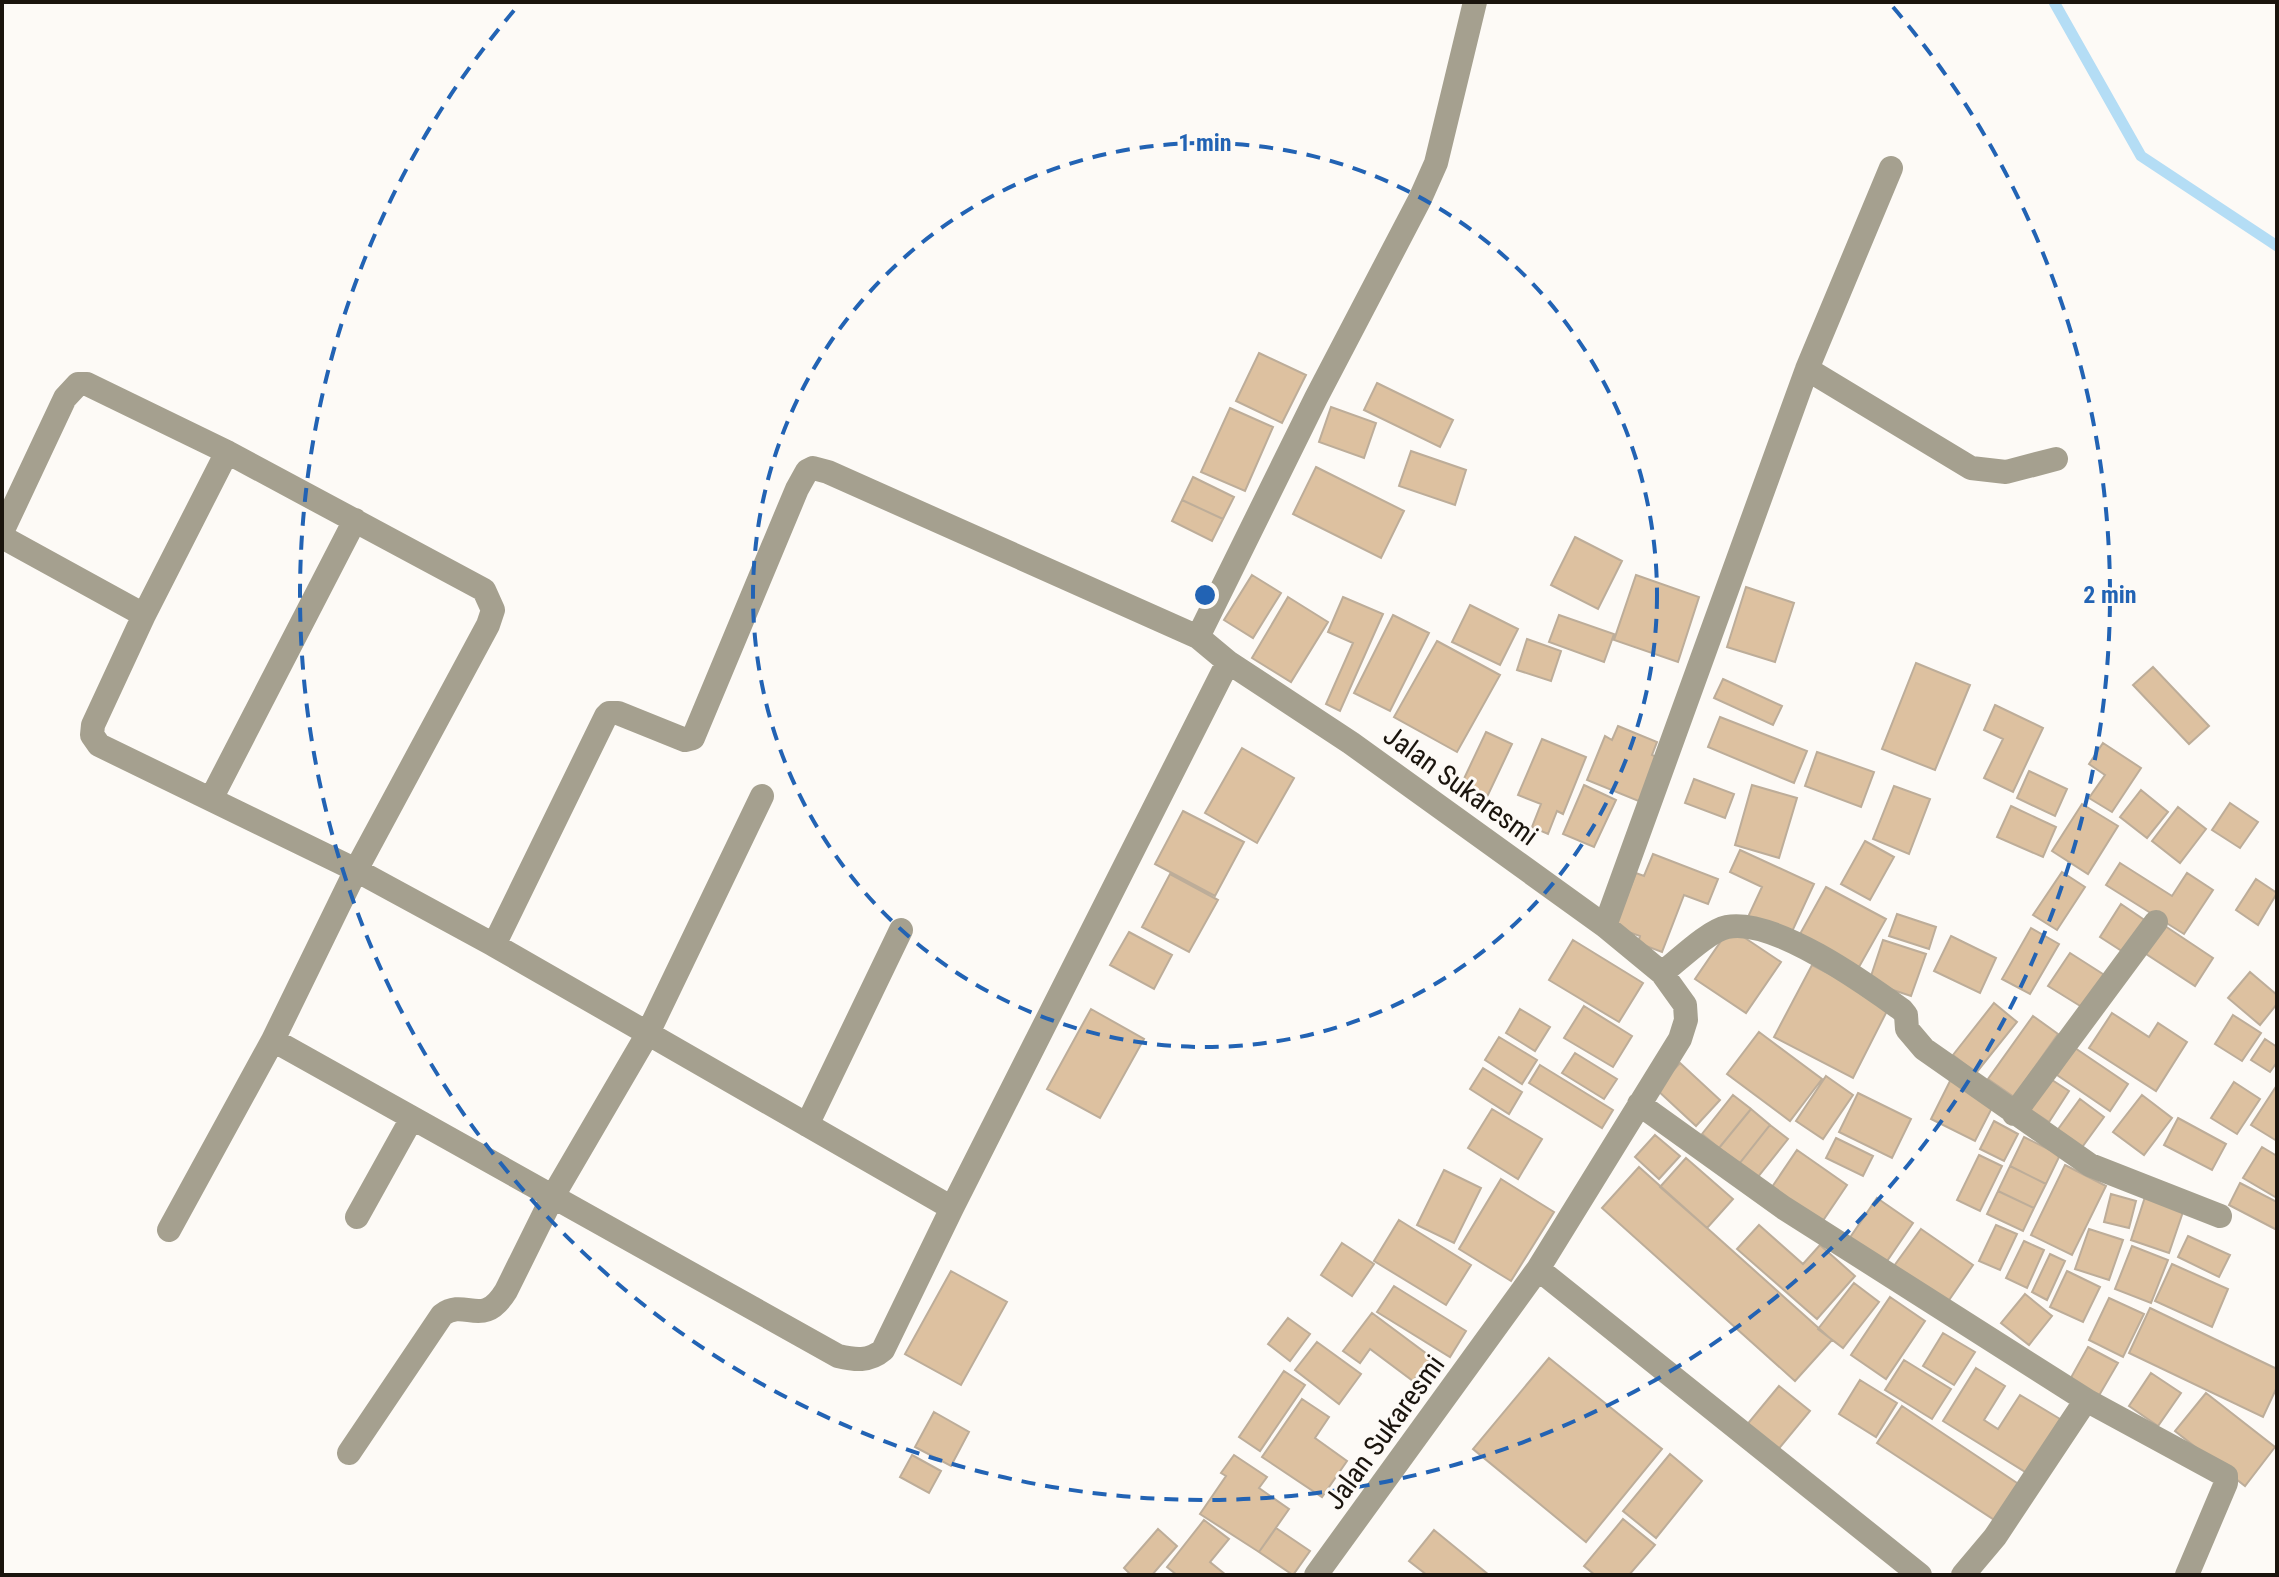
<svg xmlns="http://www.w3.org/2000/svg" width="2279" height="1577" font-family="'Roboto Condensed',sans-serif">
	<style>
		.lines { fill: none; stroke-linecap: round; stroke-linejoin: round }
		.stream { stroke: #b4ddf5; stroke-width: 11 }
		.building { fill: #ddc1a0; stroke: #bdad99; stroke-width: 2 }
		.minor { stroke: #a5a08f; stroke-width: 24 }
		.ring { fill: none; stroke: #2263b4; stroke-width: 4; stroke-dasharray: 14 10 }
		.labels { text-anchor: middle; stroke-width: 6; stroke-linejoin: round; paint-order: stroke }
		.street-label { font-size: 28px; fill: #1a140d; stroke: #fdfaf6 }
		.centre { fill: #2263b4; stroke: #fdfaf6; stroke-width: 4 }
		.ring-label { font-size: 24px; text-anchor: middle; font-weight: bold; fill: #2263b4; stroke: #fdfaf6; stroke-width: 6; stroke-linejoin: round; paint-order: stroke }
	</style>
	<rect width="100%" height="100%" fill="#fdfaf6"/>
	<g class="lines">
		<!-- stream -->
		<path class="stream" d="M 2054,2 L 2141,156 L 2277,246"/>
	</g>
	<!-- building -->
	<path class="building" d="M 1259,353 L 1306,375 L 1282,423 L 1236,401 Z
		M 1377,383 L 1453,420 L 1440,447 L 1364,410 Z
		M 1331,407 L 1376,423 L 1364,458 L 1319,442 Z
		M 1230,408 L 1273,427 L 1245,491 L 1201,472 Z
		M 1411,451 L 1466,470 L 1455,505 L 1399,486 Z
		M 1316,467 L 1404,511 L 1381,558 L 1293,514 Z
		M 1193,477 L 1234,497 L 1223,519 L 1182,500 Z
		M 1182,500 L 1223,519 L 1212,541 L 1172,521 Z
		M 1575,537 L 1622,561 L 1598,609 L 1551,585 Z
		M 1252,575 L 1281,593 L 1253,638 L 1224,620 Z
		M 1636,575 L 1699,597 L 1678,662 L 1614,640 Z
		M 1746,587 L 1794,603 L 1775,662 L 1727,647 Z
		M 1288,597 L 1328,622 L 1291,682 L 1252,658 Z
		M 1343,597 L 1383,614 L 1340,711 L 1326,704 L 1353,643 L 1328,632 Z
		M 1470,605 L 1518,629 L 1500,665 L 1452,642 Z
		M 1393,615 L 1429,633 L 1390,711 L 1354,693 Z
		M 1559,615 L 1614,634 L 1604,662 L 1549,642 Z
		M 1527,639 L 1561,651 L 1551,681 L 1517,670 Z
		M 1437,641 L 1500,675 L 1457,752 L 1394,717 Z
		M 1916,663 L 1970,685 L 1935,770 L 1882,749 Z
		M 2153,667 L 2209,726 L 2189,744 L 2133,685 Z
		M 1723,679 L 1782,706 L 1773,725 L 1714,698 Z
		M 1995,705 L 2043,728 L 2013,792 L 1984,778 L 2003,739 L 1984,730 Z
		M 1720,717 L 1807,751 L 1794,783 L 1708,747 Z
		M 1618,726 L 1657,742 L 1652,755 L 1659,758 L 1641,802 L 1587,780 L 1605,736 L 1612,740 Z
		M 1486,732 L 1512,744 L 1487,797 L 1461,785 Z
		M 1542,739 L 1586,757 L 1563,814 L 1557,811 L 1548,834 L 1532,827 L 1541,804 L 1518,795 Z
		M 2103,743 L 2141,768 L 2112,812 L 2089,798 L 2105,775 L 2089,764 Z
		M 1242,748 L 1294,778 L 1257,843 L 1205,813 Z
		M 1817,752 L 1874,772 L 1861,807 L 1805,786 Z
		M 2029,771 L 2067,789 L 2055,816 L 2017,798 Z
		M 1694,779 L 1734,794 L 1725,818 L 1685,803 Z
		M 1584,785 L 1616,800 L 1594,847 L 1563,834 Z
		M 1752,785 L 1797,798 L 1779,858 L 1735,845 Z
		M 1894,786 L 1930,799 L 1909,854 L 1873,839 Z
		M 2141,790 L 2168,812 L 2147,838 L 2120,817 Z
		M 2230,803 L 2258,822 L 2240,848 L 2212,830 Z
		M 2082,804 L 2118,826 L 2088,874 L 2052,851 Z
		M 2011,806 L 2056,827 L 2043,857 L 1997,837 Z
		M 2178,807 L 2206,829 L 2180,863 L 2152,841 Z
		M 1183,811 L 1244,842 L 1215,896 L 1155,864 Z
		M 1865,841 L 1894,857 L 1870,900 L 1841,884 Z
		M 1740,850 L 1814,884 L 1790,936 L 1748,917 L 1762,887 L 1730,872 Z
		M 1653,854 L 1718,879 L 1708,904 L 1684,895 L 1662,952 L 1638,943 L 1640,936 L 1615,927 L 1636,873 L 1644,876 Z
		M 2120,863 L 2172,896 L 2187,873 L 2213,890 L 2184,934 L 2106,885 Z
		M 2062,872 L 2085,887 L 2057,930 L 2033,915 Z
		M 1170,874 L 1218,900 L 1189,952 L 1142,927 Z
		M 2256,879 L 2277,893 L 2258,925 L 2236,910 Z
		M 1826,887 L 1886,919 L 1859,967 L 1800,934 Z
		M 2121,904 L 2146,921 L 2125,953 L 2100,937 Z
		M 1897,914 L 1936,927 L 1929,949 L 1889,936 Z
		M 2159,922 L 2213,958 L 2195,986 L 2140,950 Z
		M 1730,928 L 1781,962 L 1746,1013 L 1695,979 Z
		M 2031,928 L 2059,944 L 2030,994 L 2002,979 Z
		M 1129,932 L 1172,955 L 1154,989 L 1110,965 Z
		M 1951,936 L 1996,958 L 1980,993 L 1934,971 Z
		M 1573,940 L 1643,983 L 1619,1022 L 1549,980 Z
		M 1883,940 L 1926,954 L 1911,996 L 1869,982 Z
		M 2070,953 L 2106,976 L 2085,1009 L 2048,986 Z
		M 1812,965 L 1890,1005 L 1853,1078 L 1774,1037 Z
		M 2250,972 L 2277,995 L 2277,1004 L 2260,1025 L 2228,998 Z
		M 1994,1003 L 2017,1022 L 1976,1073 L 1953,1055 Z
		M 1584,1006 L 1632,1036 L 1613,1067 L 1564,1038 Z
		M 1091,1009 L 1144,1039 L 1100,1118 L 1047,1089 Z
		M 1520,1009 L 1550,1027 L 1535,1051 L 1506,1033 Z
		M 2112,1013 L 2149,1037 L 2158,1023 L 2187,1042 L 2156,1091 L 2089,1048 Z
		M 2233,1015 L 2261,1033 L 2242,1061 L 2215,1044 Z
		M 2033,1016 L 2058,1034 L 2014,1097 L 1988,1079 Z
		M 1759,1032 L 1822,1079 L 1790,1121 L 1727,1074 Z
		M 1499,1037 L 1537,1060 L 1522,1084 L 1485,1060 Z
		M 2265,1039 L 2277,1047 L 2277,1062 L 2270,1072 L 2251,1060 Z
		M 2075,1048 L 2128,1084 L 2110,1111 L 2057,1075 Z
		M 1575,1053 L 1617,1079 L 1604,1099 L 1562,1073 Z
		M 1680,1063 L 1720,1100 L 1696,1126 L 1656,1089 Z
		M 1540,1065 L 1613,1110 L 1602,1128 L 1529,1083 Z
		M 1483,1068 L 1522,1092 L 1509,1114 L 1470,1089 Z
		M 1826,1076 L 1853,1095 L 1823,1139 L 1796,1121 Z
		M 2049,1078 L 2069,1091 L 2049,1122 L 2029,1109 Z
		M 1951,1079 L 1995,1102 L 1975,1141 L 1931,1119 Z
		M 2234,1082 L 2260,1099 L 2237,1134 L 2211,1118 Z
		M 2277,1085 L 2277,1141 L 2251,1125 Z
		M 1858,1093 L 1911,1119 L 1892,1158 L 1839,1132 Z
		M 1733,1095 L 1751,1109 L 1719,1148 L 1702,1134 Z
		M 2142,1095 L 2172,1118 L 2144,1155 L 2113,1132 Z
		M 2080,1099 L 2104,1117 L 2080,1150 L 2056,1132 Z
		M 1492,1109 L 1542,1139 L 1518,1179 L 1468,1148 Z
		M 1751,1109 L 1770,1125 L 1739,1164 L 1719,1148 Z
		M 2178,1118 L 2226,1144 L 2212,1170 L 2164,1145 Z
		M 1994,1121 L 2018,1134 L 2004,1161 L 1980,1149 Z
		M 1770,1125 L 1788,1139 L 1757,1178 L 1739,1164 Z
		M 1655,1135 L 1680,1156 L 1659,1179 L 1635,1157 Z
		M 2024,1137 L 2060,1155 L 2046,1184 L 2010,1166 Z
		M 1836,1138 L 1873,1156 L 1863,1176 L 1826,1158 Z
		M 2262,1147 L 2277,1156 L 2277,1198 L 2243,1178 Z
		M 1797,1150 L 1847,1185 L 1820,1225 L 1770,1190 Z
		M 1979,1155 L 2002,1166 L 1980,1211 L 1957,1200 Z
		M 1686,1158 L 1733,1199 L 1707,1228 L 1660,1187 Z
		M 2065,1165 L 2106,1186 L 2072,1255 L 2031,1235 Z
		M 2010,1166 L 2046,1184 L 2034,1208 L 1998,1191 Z
		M 1639,1167 L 1832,1340 L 1795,1381 L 1602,1208 Z
		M 1444,1170 L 1481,1188 L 1454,1243 L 1417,1225 Z
		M 1501,1179 L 1554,1212 L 1511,1281 L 1459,1249 Z
		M 2240,1183 L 2277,1202 L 2277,1230 L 2229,1205 Z
		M 1998,1191 L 2034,1208 L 2023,1231 L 1987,1214 Z
		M 2111,1194 L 2136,1201 L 2129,1228 L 2104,1222 Z
		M 2145,1197 L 2184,1209 L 2169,1253 L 2131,1240 Z
		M 1877,1198 L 1913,1223 L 1885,1264 L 1849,1239 Z
		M 1399,1220 L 1471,1265 L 1446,1305 L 1374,1261 Z
		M 1759,1225 L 1803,1264 L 1820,1245 L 1855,1276 L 1817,1319 L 1737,1249 Z
		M 1996,1225 L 2017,1234 L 2000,1270 L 1979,1261 Z
		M 1921,1229 L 1973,1265 L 1947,1303 L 1894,1266 Z
		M 2089,1229 L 2123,1240 L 2109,1280 L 2075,1269 Z
		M 2188,1236 L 2230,1255 L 2219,1277 L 2178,1257 Z
		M 2024,1241 L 2044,1250 L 2027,1288 L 2006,1278 Z
		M 1342,1243 L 1374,1264 L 1352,1296 L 1321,1275 Z
		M 2132,1246 L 2168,1260 L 2151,1303 L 2115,1289 Z
		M 2050,1254 L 2065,1261 L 2047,1300 L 2032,1292 Z
		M 2172,1264 L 2228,1289 L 2212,1327 L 2155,1301 Z
		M 951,1271 L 1007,1302 L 961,1385 L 905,1354 Z
		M 2067,1271 L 2100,1287 L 2083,1322 L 2050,1307 Z
		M 1854,1283 L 1879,1302 L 1843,1348 L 1818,1329 Z
		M 1394,1286 L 1466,1331 L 1450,1357 L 1377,1312 Z
		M 2025,1294 L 2052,1316 L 2029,1345 L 2001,1323 Z
		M 1890,1297 L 1925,1321 L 1886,1379 L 1851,1355 Z
		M 2109,1298 L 2144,1314 L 2123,1357 L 2089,1340 Z
		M 2150,1308 L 2277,1369 L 2277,1387 L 2263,1417 L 2129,1353 Z
		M 1372,1313 L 1431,1357 L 1413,1381 L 1370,1349 L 1360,1363 L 1343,1351 Z
		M 1288,1318 L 1310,1334 L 1290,1361 L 1268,1344 Z
		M 1943,1333 L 1975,1352 L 1954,1385 L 1923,1366 Z
		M 1317,1342 L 1361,1374 L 1339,1404 L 1295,1370 Z
		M 2088,1347 L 2118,1363 L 2097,1399 L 2068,1383 Z
		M 1549,1358 L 1662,1449 L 1586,1542 L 1473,1449 Z
		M 1904,1360 L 1951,1389 L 1932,1419 L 1885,1390 Z
		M 1976,1368 L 2005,1386 L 1984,1420 L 1998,1429 L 2020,1395 L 2060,1419 L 2027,1473 L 1943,1421 Z
		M 1284,1371 L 1305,1385 L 1260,1451 L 1239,1437 Z
		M 2151,1373 L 2181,1393 L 2158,1426 L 2129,1406 Z
		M 1860,1380 L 1897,1403 L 1876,1437 L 1839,1414 Z
		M 1779,1386 L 1810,1411 L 1776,1452 L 1745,1427 Z
		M 2206,1393 L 2275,1447 L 2245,1486 L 2175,1431 Z
		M 1302,1399 L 1329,1417 L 1315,1438 L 1347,1461 L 1322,1497 L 1262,1457 Z
		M 1902,1406 L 2020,1485 L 1996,1521 L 1877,1443 Z
		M 934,1412 L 969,1432 L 951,1466 L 915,1447 Z
		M 1670,1454 L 1702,1481 L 1656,1538 L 1623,1511 Z
		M 912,1455 L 941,1471 L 929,1493 L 900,1477 Z
		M 1234,1455 L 1267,1477 L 1259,1488 L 1289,1509 L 1259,1552 L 1200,1514 L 1226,1476 L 1221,1473 Z
		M 1623,1519 L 1655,1545 L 1629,1575 L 1595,1575 L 1584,1566 Z
		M 1204,1520 L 1229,1539 L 1210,1562 L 1226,1575 L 1177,1575 L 1167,1567 Z
		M 1276,1528 L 1310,1551 L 1293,1575 L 1259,1552 Z
		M 1158,1529 L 1177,1546 L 1152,1575 L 1131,1575 L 1124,1568 Z
		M 1434,1530 L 1489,1575 L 1427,1575 L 1409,1561 Z"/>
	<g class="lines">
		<!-- minor -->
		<path class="minor" d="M 1807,369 L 1971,468 L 2006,472 L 2056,459
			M 227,452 L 144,615 L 93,725 L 92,735 L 99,745 L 356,870 L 494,945 L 952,1208
			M 2,532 L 65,398 L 78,384 L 87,384 L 227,452 L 484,590 L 493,610 L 488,625 L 356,870 L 273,1040 L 169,1230
			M 2,537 L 144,615
			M 211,799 L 355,520
			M 1605,926 L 1807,369 L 1891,168
			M 494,945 L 606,716 L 609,713 L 618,713 L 685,740 L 693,738 L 797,489 L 807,471 L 813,468 L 828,472 L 1198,637
			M 1662,973 C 1679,960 1708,931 1727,927 C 1774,918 1865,983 1902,1010 L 1906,1015 L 1907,1029 L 1924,1049 L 2090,1165 L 2220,1216
			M 273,1040 L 838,1356 C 855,1360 869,1362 883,1350 L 952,1208 L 1228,662
			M 1639,1104 L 1784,1208 L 2086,1400 L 1995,1537 L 1963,1575
			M 2014,1114 L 2156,922
			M 807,1125 L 901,930
			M 357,1217 L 412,1118
			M 1538,1269 L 1920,1575
			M 2086,1400 L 2226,1476 L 2226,1483 L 2187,1575
			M 349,1453 L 442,1315 C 466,1297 482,1330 506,1291 L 553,1196 L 647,1035 L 762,796
			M 1316,1575 L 1538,1269 L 1680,1039 L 1686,1020 L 1685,1005 L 1662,973 L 1605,926 L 1351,743 L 1228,662 L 1198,637 L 1316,398 L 1420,199 L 1436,163 L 1475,2"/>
	</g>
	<!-- distance rings -->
	<g class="ring">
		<circle cx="1205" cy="595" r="452"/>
		<path d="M1893 7A905 905 0 1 1 517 7"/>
	</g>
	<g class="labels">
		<!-- street labels -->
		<g class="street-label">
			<text transform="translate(1461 785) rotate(36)" y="10">Jalan Sukaresmi</text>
			<text transform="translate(1384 1432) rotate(-54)" y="10">Jalan Sukaresmi</text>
		</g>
	</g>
	<circle cx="1205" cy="595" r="12" class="centre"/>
	<g class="ring-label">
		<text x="1205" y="151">1 min</text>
		<text x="2110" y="603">2 min</text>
	</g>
	<!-- border -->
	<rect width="2279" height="1577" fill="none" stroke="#1a140d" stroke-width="8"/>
</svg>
